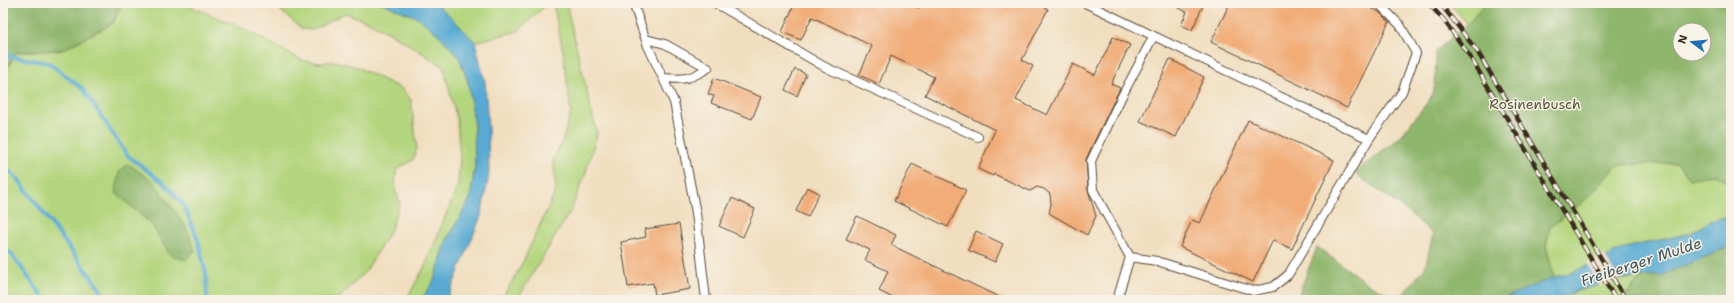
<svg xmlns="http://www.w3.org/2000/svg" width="1734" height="303" font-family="'Shantell Sans',sans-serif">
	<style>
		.green { fill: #b3d57d; stroke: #77804e }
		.forest { fill: #8eb66c; stroke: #647045; fill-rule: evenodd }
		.water { fill: #58aad3; stroke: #4a6a78 }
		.pier { fill: #f1debf }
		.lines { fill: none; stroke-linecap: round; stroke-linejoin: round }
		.stream { stroke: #58aad3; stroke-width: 4 }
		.building { fill: #f1ac77 }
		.service-casing { stroke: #564536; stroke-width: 10 }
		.service { stroke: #fff; stroke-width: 8 }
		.rail-casing { stroke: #3b2a1e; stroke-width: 4.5 }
		.rail { stroke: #f7f3e8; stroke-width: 3; stroke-dasharray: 9; stroke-linecap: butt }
		.labels { text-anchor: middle; stroke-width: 3; stroke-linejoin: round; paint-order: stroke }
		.park-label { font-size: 14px; fill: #595536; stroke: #f7f3e8 }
		.water-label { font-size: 15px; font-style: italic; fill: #45575d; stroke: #f7f3e8 }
	</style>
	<rect width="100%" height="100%" fill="#f7f3e8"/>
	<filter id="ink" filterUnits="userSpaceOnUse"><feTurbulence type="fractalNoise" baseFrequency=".025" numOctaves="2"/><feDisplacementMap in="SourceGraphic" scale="8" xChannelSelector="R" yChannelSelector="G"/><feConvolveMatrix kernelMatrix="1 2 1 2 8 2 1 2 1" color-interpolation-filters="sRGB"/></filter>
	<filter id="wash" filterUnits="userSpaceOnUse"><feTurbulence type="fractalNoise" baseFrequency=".012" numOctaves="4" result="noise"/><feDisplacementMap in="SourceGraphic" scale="16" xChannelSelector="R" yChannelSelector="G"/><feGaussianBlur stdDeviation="0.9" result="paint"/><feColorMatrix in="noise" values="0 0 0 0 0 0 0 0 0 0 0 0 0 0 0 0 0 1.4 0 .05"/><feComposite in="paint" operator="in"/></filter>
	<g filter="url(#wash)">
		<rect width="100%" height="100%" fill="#f1debf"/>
		<!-- green -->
		<path class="green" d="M 122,3 L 182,3 L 239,26 L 301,60 L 321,63 L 334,61 L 357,67 L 402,89 L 411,100 L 417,148 L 413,160 L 396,170 L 395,189 L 400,203 L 391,229 L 366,271 L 337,300 L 3,300 L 3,75 L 17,52 L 62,50 L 113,23 Z
			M 272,3 L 382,3 L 419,18 L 441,37 L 459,57 L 468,82 L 474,121 L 475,166 L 470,199 L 446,242 L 434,281 L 421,300 L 406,300 L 426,264 L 458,185 L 460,158 L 457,120 L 443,66 C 412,47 380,24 345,13 L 312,30 L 302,29 Z
			M 435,3 L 548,3 L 518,31 L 475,42 L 451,17 Z
			M 553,3 L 566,3 L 597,134 L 585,175 L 571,210 L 517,300 L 501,300 L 521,266 L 556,190 L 553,158 L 562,143 L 571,112 L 563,51 Z
			M 1449,3 L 1486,3 L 1468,24 Z
			M 1677,163 L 1690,179 L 1714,174 L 1729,183 L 1731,192 L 1731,215 L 1711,221 L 1691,233 L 1625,248 L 1569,274 L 1554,277 L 1546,246 L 1550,227 L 1584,201 L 1618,165 Z
			M 1641,278 L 1621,300 L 1558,300 C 1584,287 1612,279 1641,278 Z"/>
		<!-- forest -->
		<path class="forest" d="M 3,3 L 122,3 L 113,23 L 62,50 L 17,52 L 3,75 Z
			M 1486,3 L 1731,3 L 1731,192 L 1729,183 L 1714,174 L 1690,179 L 1677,163 L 1618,165 L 1584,201 L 1550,227 L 1546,246 L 1554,277 L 1500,300 L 1288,300 L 1298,296 L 1317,247 L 1368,284 L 1399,299 L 1425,268 L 1433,234 L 1406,210 L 1354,173 L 1400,137 L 1430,99 L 1435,86 L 1436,51 L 1468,24 ZM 1680,30 L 1704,30 L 1704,54 L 1680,54 Z
			M 128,164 L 154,182 L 186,227 L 195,251 L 185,260 L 170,255 L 151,224 L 116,193 L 119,172 Z
			M 1731,246 L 1731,300 L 1621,300 L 1641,278 L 1662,275 Z"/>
		<!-- water -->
		<path class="water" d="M 382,3 L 435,3 L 451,17 L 475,42 L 485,82 L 488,127 L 489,174 L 481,216 L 447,300 L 421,300 L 434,281 L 446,242 L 470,199 L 475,166 L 474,121 L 468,82 L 459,57 L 441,37 L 419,18 Z
			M 1731,215 L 1731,246 L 1662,275 L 1619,279 L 1576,291 L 1558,300 L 1500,300 L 1554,277 L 1569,274 L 1625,248 L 1691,233 L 1711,221 Z"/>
		<!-- pier -->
		<path class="pier" d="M 1604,255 L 1620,281 L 1600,286 L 1587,263 Z"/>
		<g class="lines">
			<!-- stream -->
			<path class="stream" d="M 3,55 L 49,63 L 83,89 L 127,155 L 165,184 L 183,204 L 198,240 L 206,274 L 207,300
				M 3,169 L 7,169 L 18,179 L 100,289 L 104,300
				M 3,249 L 10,252 L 45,300"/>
		</g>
		<g id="blocks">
			<!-- building -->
			<path class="building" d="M 795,3 L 909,3 L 919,8 L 921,3 L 1037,3 L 1048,9 L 1022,60 L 1033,66 L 1016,100 L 1047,115 L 1073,64 L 1095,75 L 1113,37 L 1130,45 L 1111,84 L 1120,88 L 1086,159 L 1088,190 L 1096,216 L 1087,235 L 1049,213 L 1051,204 L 1050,194 L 1044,189 L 1037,187 L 1030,191 L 994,174 L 993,176 L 978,169 L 995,130 L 925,95 L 934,77 L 891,56 L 879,84 L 859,75 L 872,46 L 812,17 L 801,40 L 782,32 Z
				M 1169,3 L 1204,3 L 1192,30 L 1181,25 L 1187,12 Z
				M 1230,3 L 1361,3 L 1379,12 L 1389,22 L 1347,108 L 1211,42 Z
				M 1170,59 L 1204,77 L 1176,137 L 1140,121 Z
				M 795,69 L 806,74 L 797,96 L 785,90 Z
				M 714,78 L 761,97 L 752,119 L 711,103 L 714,96 L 708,94 Z
				M 1248,120 L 1334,160 L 1292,249 L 1273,240 L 1253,282 L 1180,247 L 1192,220 L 1200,223 Z
				M 912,164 L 966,190 L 948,227 L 894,201 Z
				M 807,187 L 819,193 L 808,217 L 796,211 Z
				M 732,198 L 755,209 L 743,237 L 719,226 Z
				M 857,216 L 896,235 L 891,245 L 1005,300 L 897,300 L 879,291 L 888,271 L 865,260 L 870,250 L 846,239 Z
				M 679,224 L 690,289 L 655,295 L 653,283 L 628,287 L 621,242 L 646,237 L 645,229 Z
				M 976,231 L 1003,244 L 995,262 L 968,250 Z"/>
		</g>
	</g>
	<g filter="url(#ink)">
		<use href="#blocks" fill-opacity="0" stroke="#564536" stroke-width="1"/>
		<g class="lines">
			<!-- service casing -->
			<g class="service-casing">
				<path id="service" d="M 633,3 L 648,46 L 674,102 L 696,213 L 706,300
					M 715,3 L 825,67 L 978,137
					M 1085,3 L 1369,139
					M 646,39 L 665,44 L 708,68 C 690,79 685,80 664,78
					M 1130,257 L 1093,190 L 1091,161 L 1121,98 L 1153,37
					M 1117,300 L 1130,257 L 1157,261 L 1253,291 L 1273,287 L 1288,275 L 1369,139 L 1402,92 L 1416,53 L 1400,25 L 1378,3"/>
			</g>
			<!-- service -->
			<use href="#service" class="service"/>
			<!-- rail casing -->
			<g class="rail-casing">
				<path id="rail" d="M 1428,3 L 1443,19 L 1469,55 L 1616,300
					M 1440,3 L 1477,51 L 1626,300"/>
			</g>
			<!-- rail -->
			<use href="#rail" class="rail"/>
		</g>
	</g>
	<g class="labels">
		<!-- park labels -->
		<g class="park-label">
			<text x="1535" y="109">Rosinenbusch</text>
		</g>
		<!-- water labels -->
		<g class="water-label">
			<text transform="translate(1641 262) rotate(-18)" y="5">Freiberger Mulde</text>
		</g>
	</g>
	<!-- margin -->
	<rect width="1734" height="303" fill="none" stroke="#f7f3e8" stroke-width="16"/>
	<!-- north arrow -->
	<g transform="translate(1692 42) rotate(286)"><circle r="19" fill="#f7f3e8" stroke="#aca397"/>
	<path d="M0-3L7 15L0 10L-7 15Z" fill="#1f6fb2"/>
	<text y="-6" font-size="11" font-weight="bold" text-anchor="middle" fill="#3b2a1e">N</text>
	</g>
</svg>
